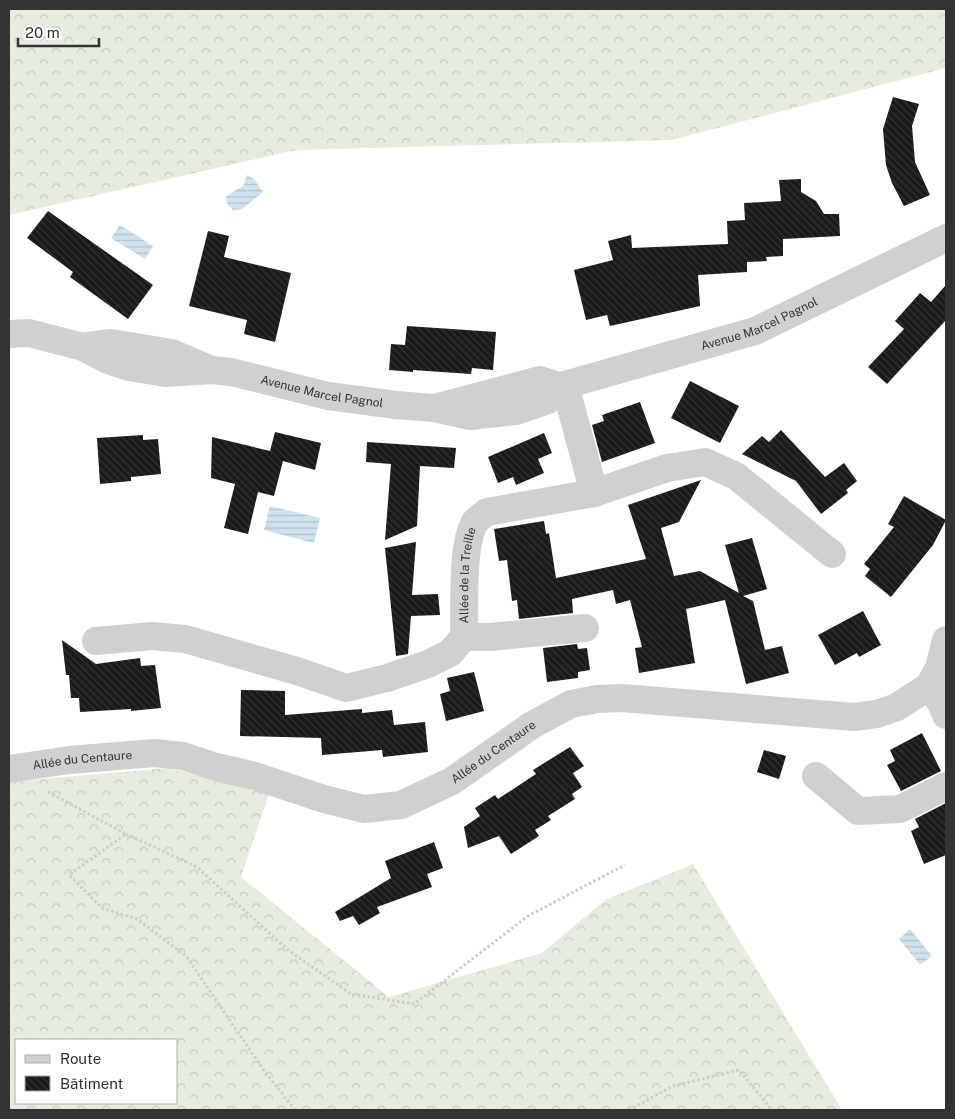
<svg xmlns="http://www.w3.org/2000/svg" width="955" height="1119" font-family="'Public Sans',sans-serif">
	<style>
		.forest { fill: url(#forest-crowns); fill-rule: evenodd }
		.water { fill: url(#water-rules) }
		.building { fill: url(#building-back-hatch) }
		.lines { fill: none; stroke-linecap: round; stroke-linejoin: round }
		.path { stroke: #cdcdcd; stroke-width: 3; stroke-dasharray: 2.5 2.5; stroke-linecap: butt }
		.minor { stroke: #d0d0d0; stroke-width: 28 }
		.labels { text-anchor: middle; stroke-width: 5; stroke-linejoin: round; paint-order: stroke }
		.street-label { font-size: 12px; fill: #333; stroke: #fff }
	</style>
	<defs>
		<pattern id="forest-crowns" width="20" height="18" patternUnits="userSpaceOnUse" patternTransform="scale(1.25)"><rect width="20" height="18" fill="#e6ecdf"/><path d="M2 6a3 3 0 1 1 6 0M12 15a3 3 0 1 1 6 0" fill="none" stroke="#c6cbc0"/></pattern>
		<pattern id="water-rules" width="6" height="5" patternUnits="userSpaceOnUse" patternTransform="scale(1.25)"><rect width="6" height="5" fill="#cfe2ee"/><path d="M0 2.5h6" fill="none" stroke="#b2c2cd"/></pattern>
		<pattern id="building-back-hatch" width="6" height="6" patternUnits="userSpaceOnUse" patternTransform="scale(1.25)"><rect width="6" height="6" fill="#1a1a1a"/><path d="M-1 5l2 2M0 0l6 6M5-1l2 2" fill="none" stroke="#333"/></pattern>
	</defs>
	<rect width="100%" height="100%" fill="#fff"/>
	<!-- forest -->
	<path class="forest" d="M 9,9 L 946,9 L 946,68 L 672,140 L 296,150 L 9,215 Z
		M 169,768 L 269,794 L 241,877 L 389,997 L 542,953 L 605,900 L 693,864 L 842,1110 L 9,1110 L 9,783 L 17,781 ZM 16,1040 L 176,1040 L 176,1103 L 16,1103 Z"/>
	<!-- water -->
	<path class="water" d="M 247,175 L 254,179 L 263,192 L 242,209 L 233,210 C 228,206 226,203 226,196 L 243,186 Z
		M 120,225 L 153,246 L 145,259 L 111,238 Z
		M 270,506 L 320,518 L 314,543 L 264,530 Z
		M 910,929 L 932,956 L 920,965 L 899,939 Z"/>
	<!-- building -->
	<path class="building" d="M 893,97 L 919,104 L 912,126 L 915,162 L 930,195 L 904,206 L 892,183 L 886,165 L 883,129 Z
		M 801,179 L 801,192 L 816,201 L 824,214 L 839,214 L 840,236 L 783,239 L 783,256 L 766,257 L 767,261 L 747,262 L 747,272 L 698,275 L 700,306 L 610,326 L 607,315 L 586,320 L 574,270 L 613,260 L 608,241 L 631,235 L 632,248 L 728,244 L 727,221 L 745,220 L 744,203 L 781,201 L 779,180 Z
		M 48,211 L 153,285 L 128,319 L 70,277 L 73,272 L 27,238 Z
		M 208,231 L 229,236 L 224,257 L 291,273 L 275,342 L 244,334 L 247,320 L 189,306 Z
		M 946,285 L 946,320 L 887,384 L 868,367 L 904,329 L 895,321 L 920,293 L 931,302 Z
		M 407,326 L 496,332 L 493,370 L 472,368 L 471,374 L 413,370 L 413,372 L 389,370 L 391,344 L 405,345 Z
		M 690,381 L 739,406 L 720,443 L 671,418 Z
		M 640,402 L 655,443 L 602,462 L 592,425 L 604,421 L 602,415 Z
		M 781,430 L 825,477 L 844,463 L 857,481 L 846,490 L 848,493 L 821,514 L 796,481 L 742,454 L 762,436 L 769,442 Z
		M 275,432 L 321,443 L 315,470 L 283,461 L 274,496 L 258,492 L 248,534 L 224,528 L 235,484 L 211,478 L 212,437 L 270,451 Z
		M 544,433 L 552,453 L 538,459 L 544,473 L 516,485 L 513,477 L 498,483 L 488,457 Z
		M 143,435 L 143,440 L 158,439 L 161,474 L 131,477 L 131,481 L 100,484 L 97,438 Z
		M 367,442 L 456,448 L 454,468 L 420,466 L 417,526 L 385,540 L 391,464 L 366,462 Z
		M 701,480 L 679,522 L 661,528 L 674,576 L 700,571 L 739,593 L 725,545 L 752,538 L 767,589 L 743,596 L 753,601 L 765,650 L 782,646 L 789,673 L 746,684 L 725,600 L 686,609 L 695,663 L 639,673 L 635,648 L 642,647 L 630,600 L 616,604 L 613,590 L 572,599 L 573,613 L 519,619 L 517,600 L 512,601 L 507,560 L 499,561 L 494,529 L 544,521 L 546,534 L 549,533 L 556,578 L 646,559 L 628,505 Z
		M 904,496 L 946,520 L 933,545 L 891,597 L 865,576 L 870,569 L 864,564 L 894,527 L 888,524 Z
		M 416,542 L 412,595 L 438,594 L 440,615 L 411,616 L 408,654 L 396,656 L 385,548 Z
		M 863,611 L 881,645 L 859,657 L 857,653 L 835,665 L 818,635 Z
		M 62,640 L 96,664 L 140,658 L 141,666 L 155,665 L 161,708 L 131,711 L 131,709 L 80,712 L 79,698 L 71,698 L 69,675 L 66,675 Z
		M 577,644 L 578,649 L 587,648 L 590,670 L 578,672 L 578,678 L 547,682 L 543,648 Z
		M 474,672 L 484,711 L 446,721 L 440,694 L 450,691 L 447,678 Z
		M 241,690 L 285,691 L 285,715 L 362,709 L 362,713 L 392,710 L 394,725 L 425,722 L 428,752 L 383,757 L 382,750 L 322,755 L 321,738 L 240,736 Z
		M 922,733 L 941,771 L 901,791 L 887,765 L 895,761 L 890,750 Z
		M 570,747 L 584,766 L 573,773 L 582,787 L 572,794 L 575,799 L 548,816 L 551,820 L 535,830 L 539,836 L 511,854 L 499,836 L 468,848 L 464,827 L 480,816 L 475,808 L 495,795 L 498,799 L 536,774 L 533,770 Z
		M 764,750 L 786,756 L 779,779 L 757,772 Z
		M 946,803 L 946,855 L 924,864 L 911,831 L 919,827 L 915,819 Z
		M 434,842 L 443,868 L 427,874 L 432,887 L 377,907 L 380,913 L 359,925 L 353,916 L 340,921 L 335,912 L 391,878 L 385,861 Z"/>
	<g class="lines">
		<!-- path -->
		<path class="path" d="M 48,792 L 126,834 L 69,875 L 102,908 L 137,919 L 186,956 L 263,1069 L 295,1110
			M 126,834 L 197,867 L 288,950 L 351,994 L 414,1004 L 528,916 L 625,865
			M 629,1110 L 673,1086 L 739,1070 L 772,1110"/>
		<!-- minor -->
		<g class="minor">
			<path id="s1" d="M 9,334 L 29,333 L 83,347 L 108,360 L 129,367 L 165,373 L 212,370 L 231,372 L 328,396 L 396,405 L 434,408 L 470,416 L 516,411 L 548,400 L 565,385 L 755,331 L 946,238"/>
			<path d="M 87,346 L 111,343 L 172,353 L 207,368"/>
			<path d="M 565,385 L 594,493"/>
			<path d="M 438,407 L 540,380 L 562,387"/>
			<path d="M 464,637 L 490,637 L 585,628"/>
			<path id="s2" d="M 96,641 L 152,636 L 185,639 L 297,671 L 346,688 L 387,678 L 428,664 L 450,653 L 464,637 C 465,608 461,545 475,522 C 478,518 483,515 487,512 L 594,493 L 667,468 L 705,462 L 736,476 L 832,554"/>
			<path d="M 929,686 L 941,703 L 946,715"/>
			<path id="s3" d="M 9,769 L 69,760 L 155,753 L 183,756 L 216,767 L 255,776 L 324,799 L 364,809 L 401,805 L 452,781 L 532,725 L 571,704 L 597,699 L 622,698 L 854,717 L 877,714 L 897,707 L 929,686 L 939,668 L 946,640"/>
			<path d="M 816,776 L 858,811 L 900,809 L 946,786"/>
		</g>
	</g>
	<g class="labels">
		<!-- street labels -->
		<g class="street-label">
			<text dy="4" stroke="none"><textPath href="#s1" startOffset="779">Avenue Marcel Pagnol</textPath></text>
			<text dy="4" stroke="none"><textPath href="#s1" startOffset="322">Avenue Marcel Pagnol</textPath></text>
			<text dy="4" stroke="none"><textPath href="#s2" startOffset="451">Allée de la Treille</textPath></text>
			<text dy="4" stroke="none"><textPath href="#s3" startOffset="508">Allée du Centaure</textPath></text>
			<text dy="4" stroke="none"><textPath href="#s3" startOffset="74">Allée du Centaure</textPath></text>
		</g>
	</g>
	<!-- border -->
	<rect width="955" height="1119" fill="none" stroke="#333333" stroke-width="20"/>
	<!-- legend -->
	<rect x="15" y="1039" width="162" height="65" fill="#ffffff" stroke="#adadad"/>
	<rect x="25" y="1055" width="25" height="8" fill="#d0d0d0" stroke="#adadad"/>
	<text x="60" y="1064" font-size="15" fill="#333333">Route</text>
	<rect x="25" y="1076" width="25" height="15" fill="url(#building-back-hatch)" stroke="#adadad"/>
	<text x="60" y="1089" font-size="15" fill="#333333">Bâtiment</text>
	<!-- scale -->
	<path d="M18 38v8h81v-8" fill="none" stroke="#333333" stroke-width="2.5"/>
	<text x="25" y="38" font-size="15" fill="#333333" stroke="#ffffff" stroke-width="4" paint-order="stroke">20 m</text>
</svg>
